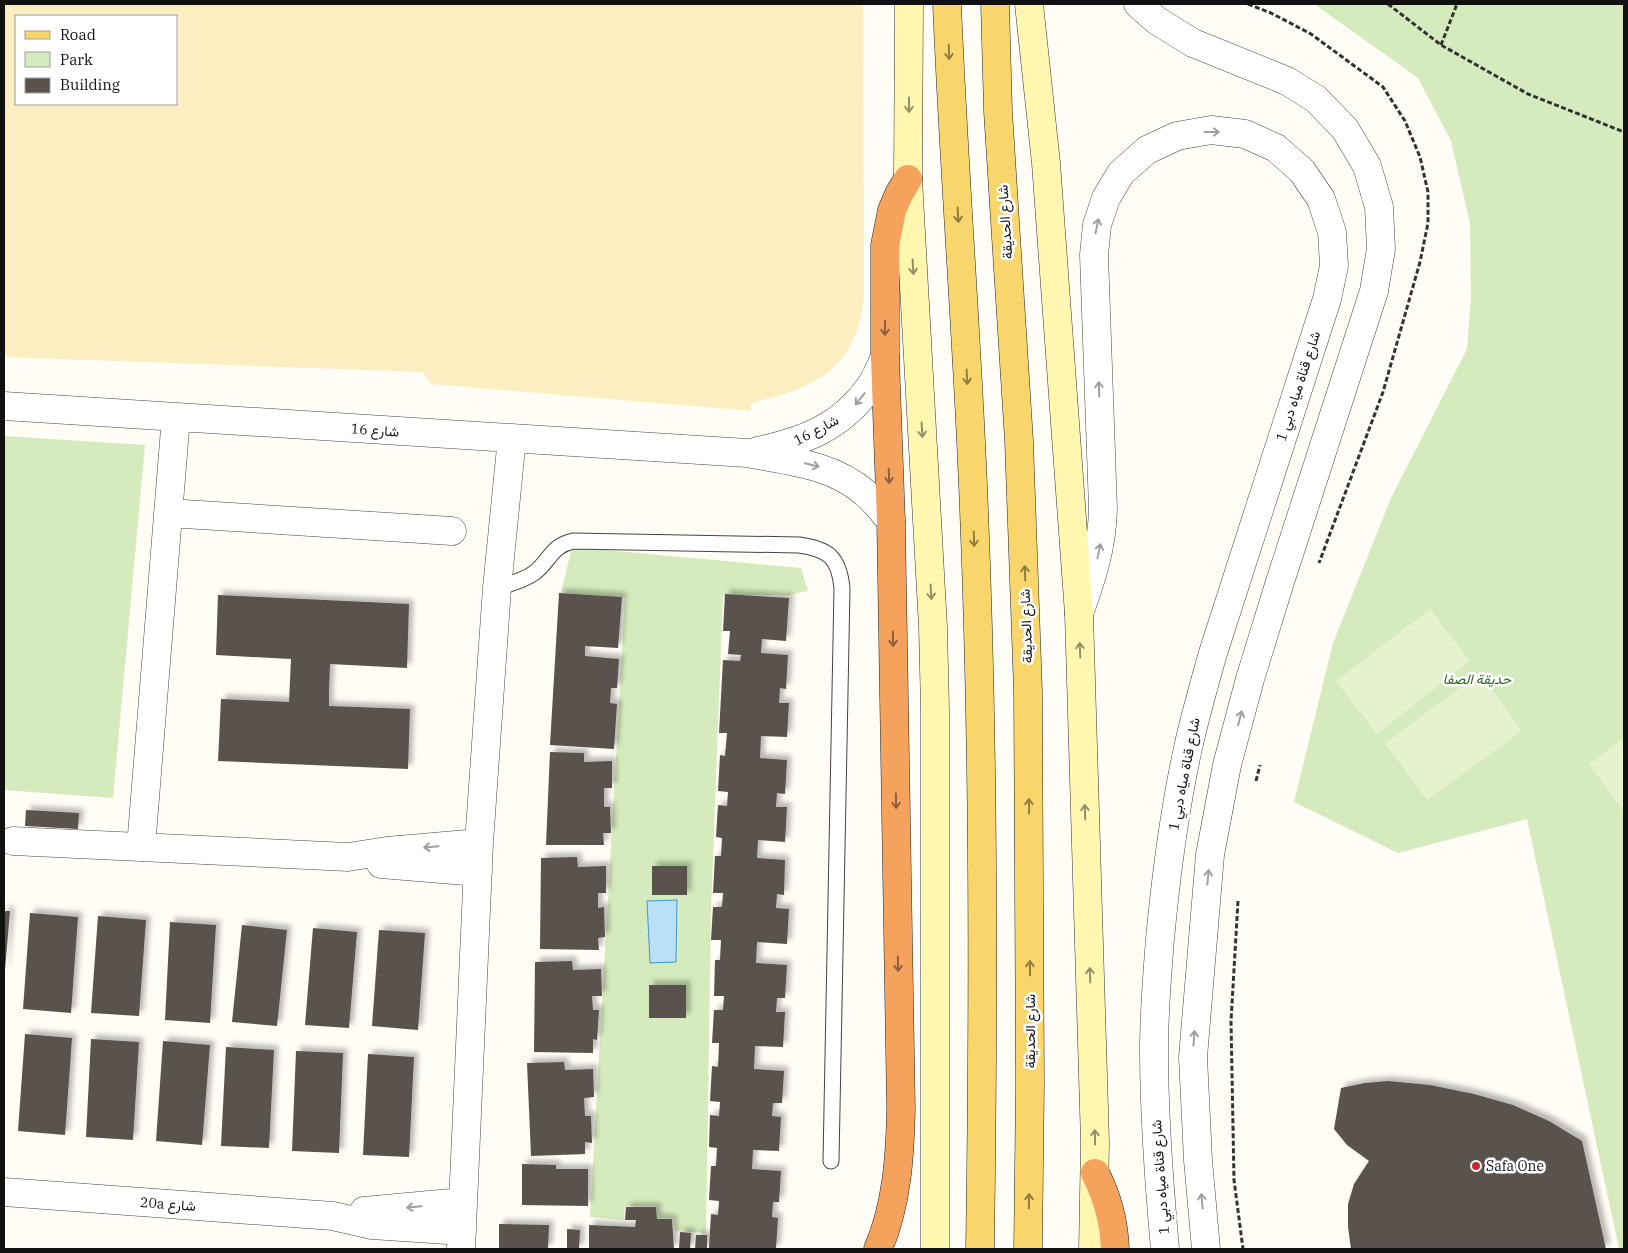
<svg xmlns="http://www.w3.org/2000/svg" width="1628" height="1253" font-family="'IBM Plex Serif',Vazirmatn,serif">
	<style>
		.green { fill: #d5ebbd }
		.sand { fill: #fbeec1; fill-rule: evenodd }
		.pitch { fill: #e6f2cf }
		.water { fill: #b9e0f7; stroke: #3f96cf }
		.building { fill: #5a524d; filter: url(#shadow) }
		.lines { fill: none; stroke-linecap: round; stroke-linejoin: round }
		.lane-casing { stroke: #444; stroke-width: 17 }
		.street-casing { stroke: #444; stroke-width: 29 }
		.secondary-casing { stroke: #333; stroke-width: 29 }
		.primary-casing { stroke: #222; stroke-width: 29 }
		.highway-casing { stroke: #222; stroke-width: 29 }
		.path { stroke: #333; stroke-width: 3; stroke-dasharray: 5 2.5; stroke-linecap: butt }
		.lane { stroke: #fff; stroke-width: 15 }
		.street { stroke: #fff; stroke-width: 28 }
		.secondary { stroke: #fff6b0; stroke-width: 28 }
		.primary { stroke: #f9d66b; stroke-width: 28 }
		.highway { stroke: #f5a25d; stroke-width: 28 }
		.oneway { stroke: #917d42 }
		.oneway2 { stroke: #948f68 }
		.oneway3 { stroke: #a0a0a0 }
		.oneway4 { stroke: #8e613b }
		.poi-dot { fill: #c4262e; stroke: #fff; stroke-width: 2 }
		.labels { text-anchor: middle; stroke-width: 5; stroke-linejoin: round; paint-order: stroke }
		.street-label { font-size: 14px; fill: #111; stroke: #fff }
		.park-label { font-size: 14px; font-style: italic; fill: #2f6b1f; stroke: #fff }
		.poi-label { font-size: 14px; fill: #111; stroke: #fff; text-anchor: start }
	</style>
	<defs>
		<filter id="shadow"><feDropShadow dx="4.5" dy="-4.5" stdDeviation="2.5" flood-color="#0004"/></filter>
	</defs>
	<rect width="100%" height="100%" fill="#fffdf5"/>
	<!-- green -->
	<path class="green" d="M 1314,4 L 1624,4 L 1624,1249 L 1619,1249 L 1527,819 L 1398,853 L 1294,802 L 1333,643 L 1391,498 L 1467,349 L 1471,299 L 1470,224 L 1451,141 L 1418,78 Z
		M 4,436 L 145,445 L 113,798 L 4,790 Z
		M 572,547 L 801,568 L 808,591 L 789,595 L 723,595 L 711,910 L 706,1233 L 675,1231 L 673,1218 L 658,1218 L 656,1206 L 625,1206 L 624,1220 L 590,1217 L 625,597 L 561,593 Z"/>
	<!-- sand -->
	<path class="sand" d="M 4,4 L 863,4 L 864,297 C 859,343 841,374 795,390 C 780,396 765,399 750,404 L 751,411 L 431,384 L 423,372 L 4,357 ZM 16,16 L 176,16 L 176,104 L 16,104 Z"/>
	<!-- pitch -->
	<path class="pitch" d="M 1430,609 L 1470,661 L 1377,734 L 1336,681 Z
		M 1480,673 L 1522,731 L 1427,800 L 1385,743 Z
		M 1624,738 L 1624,811 L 1589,764 Z"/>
	<!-- water -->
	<path class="water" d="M 677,900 L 676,962 L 650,963 L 647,901 Z"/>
	<!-- building -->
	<path class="building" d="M 559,593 L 622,597 L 618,648 L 585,646 L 585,656 L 619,659 L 617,688 L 611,688 L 610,703 L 617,704 L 614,749 L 550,745 Z
		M 725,594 L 789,598 L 786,641 L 762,639 L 761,653 L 788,655 L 786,689 L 780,688 L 779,703 L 789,703 L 787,737 L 761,736 L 760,758 L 787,760 L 785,794 L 777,793 L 776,807 L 787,807 L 785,842 L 758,840 L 757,858 L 785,860 L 784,895 L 777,894 L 776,908 L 789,909 L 787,944 L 757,942 L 756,963 L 787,965 L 785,998 L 777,998 L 776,1012 L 785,1012 L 783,1047 L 755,1046 L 754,1069 L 784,1071 L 782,1103 L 773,1103 L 772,1116 L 781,1117 L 779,1151 L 753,1150 L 752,1169 L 781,1171 L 779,1202 L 773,1202 L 772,1217 L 778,1218 L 776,1249 L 709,1248 L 711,1214 L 718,1215 L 719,1201 L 709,1200 L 711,1166 L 716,1166 L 717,1148 L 709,1147 L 710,1115 L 719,1116 L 720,1102 L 710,1101 L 712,1066 L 718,1067 L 719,1043 L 712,1043 L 714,1010 L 723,1010 L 724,996 L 714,996 L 715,960 L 720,960 L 721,940 L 711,940 L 713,907 L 722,907 L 723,893 L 713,893 L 715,856 L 721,856 L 722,838 L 716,837 L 718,805 L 727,806 L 728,792 L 718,791 L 720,755 L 725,756 L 727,733 L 719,733 L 723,660 L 740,661 L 741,655 L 728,654 L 730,631 L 723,631 Z
		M 218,595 L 409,604 L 407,668 L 330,664 L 329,691 L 329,706 L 410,709 L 408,769 L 218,761 L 221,699 L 289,702 L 291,659 L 216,655 Z
		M 550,752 L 584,753 L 584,762 L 612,761 L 612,788 L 604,788 L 604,807 L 610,807 L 611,833 L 603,833 L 604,845 L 546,845 Z
		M 26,810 L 79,813 L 78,829 L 25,826 Z
		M 577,857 L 578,867 L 606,866 L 606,893 L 598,893 L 598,908 L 604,907 L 605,937 L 598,938 L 599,950 L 540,949 L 541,858 Z
		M 652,866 L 687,866 L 687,895 L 652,895 Z
		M 4,911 L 10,911 L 5,970 L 4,970 Z
		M 30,913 L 78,917 L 71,1013 L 23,1009 Z
		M 98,916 L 146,920 L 139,1016 L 91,1013 Z
		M 170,922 L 216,925 L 210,1023 L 165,1020 Z
		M 242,925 L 287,930 L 277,1026 L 232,1022 Z
		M 313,928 L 357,932 L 349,1028 L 305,1025 Z
		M 379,930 L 425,933 L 418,1030 L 372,1026 Z
		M 572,961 L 573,970 L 601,969 L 602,996 L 592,996 L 593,1010 L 599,1010 L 597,1040 L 593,1039 L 593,1053 L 534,1052 L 535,962 Z
		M 649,985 L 686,985 L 686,1018 L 649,1018 Z
		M 25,1034 L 72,1038 L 65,1135 L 18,1131 Z
		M 91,1039 L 139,1042 L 133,1140 L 86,1137 Z
		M 163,1041 L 210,1045 L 202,1145 L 156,1141 Z
		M 226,1047 L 274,1050 L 269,1148 L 221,1146 Z
		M 296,1051 L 343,1053 L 339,1153 L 292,1151 Z
		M 368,1054 L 414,1057 L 409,1157 L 363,1155 Z
		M 564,1062 L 565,1070 L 593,1069 L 594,1097 L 584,1098 L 585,1116 L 591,1116 L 592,1143 L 585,1142 L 585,1154 L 531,1156 L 527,1063 Z
		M 1388,1081 L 1430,1085 L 1474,1094 L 1513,1105 L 1549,1121 L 1582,1141 L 1606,1249 L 1351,1249 L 1348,1227 L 1348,1204 L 1354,1184 L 1369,1161 L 1347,1145 L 1334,1129 L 1341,1088 L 1365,1083 Z
		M 522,1164 L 556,1165 L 556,1169 L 588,1169 L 588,1206 L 522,1205 Z
		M 626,1207 L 656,1207 L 657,1219 L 672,1219 L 674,1249 L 589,1249 L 589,1225 L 635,1227 L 636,1220 L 625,1220 Z
		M 499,1224 L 549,1225 L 548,1249 L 499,1249 Z
		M 567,1229 L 580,1230 L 579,1249 L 567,1249 Z
		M 680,1232 L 691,1233 L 690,1249 L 679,1249 Z
		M 696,1235 L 707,1235 L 707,1249 L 695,1249 Z"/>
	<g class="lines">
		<!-- lane casing -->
		<g class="lane-casing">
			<path id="lane" d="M 497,588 C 509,584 523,581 534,573 C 550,561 551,546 573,541 L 799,545 C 829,549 839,558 842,588 L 831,1161"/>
		</g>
		<!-- street casing -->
		<g class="street-casing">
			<path id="street" d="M 1138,4 L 1156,20 L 1193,43 L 1287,81 L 1316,99 L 1345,129 L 1367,166 L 1379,207 L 1381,249 L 1374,291 L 1279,585 L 1250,679 L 1227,765 L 1210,855 L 1193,1057 L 1198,1160 L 1206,1249
				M 4,406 L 747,453 C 788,461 832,464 865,493 C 875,501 883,512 891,521
				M 758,451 C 804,441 840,428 869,388 C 876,379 880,367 885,357
				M 168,513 L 452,531
				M 1079,614 C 1092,577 1102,548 1103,509 L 1094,255 L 1097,225 L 1106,198 L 1121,173 L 1147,150 L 1177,136 L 1211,130 L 1245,134 L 1276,148 L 1302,171 L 1321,199 L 1332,232 L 1334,266 L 1327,299 L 1213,653 C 1204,685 1195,716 1188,748 C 1174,812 1166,875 1160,939 C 1157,976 1154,1013 1154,1049 C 1154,1116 1159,1183 1165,1249
				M 13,841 L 348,857 L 387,851 L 479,843
				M 141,847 L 176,417
				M 381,864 L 478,872
				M 4,1192 L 333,1216 L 372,1225 L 462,1231
				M 364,1211 L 462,1202
				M 461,1249 L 479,843 L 497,588 L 512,438"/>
		</g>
		<!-- secondary casing -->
		<g class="secondary-casing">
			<path id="secondary" d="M 909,4 L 908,179 L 933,627 L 935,709 L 935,1249
				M 1029,4 L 1046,163 L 1079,614 L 1095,1142 L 1093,1249"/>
		</g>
		<!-- primary casing -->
		<g class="primary-casing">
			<path id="primary" d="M 947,4 C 953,150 964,296 971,442 C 984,711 984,980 980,1249
				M 995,4 L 998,111 L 1019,441 L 1028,691 L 1030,1084 L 1028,1249"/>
		</g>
		<!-- highway casing -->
		<g class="highway-casing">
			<path id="highway" d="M 1095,1173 C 1108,1198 1114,1222 1115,1249
				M 878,1249 C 897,1205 900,1156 901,1109 L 891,521 L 885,357 L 885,245 L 892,210 L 899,194 L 908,179"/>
		</g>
		<!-- path -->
		<path class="path" d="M 1248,4 L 1271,13 L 1311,34 L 1383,87 L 1405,121 L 1420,157 L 1428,192 L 1428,223 L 1420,262 L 1383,392 L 1319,563
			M 1388,4 L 1441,45 L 1528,94 L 1624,132
			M 1441,45 L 1457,4
			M 1256,781 L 1260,765
			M 1238,901 L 1231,1021 L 1234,1180 L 1243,1249"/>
		<!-- lane -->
		<use href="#lane" class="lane"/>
		<!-- street -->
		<use href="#street" class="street"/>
		<!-- secondary -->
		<use href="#secondary" class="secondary"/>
		<!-- primary -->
		<use href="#primary" class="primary"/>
		<!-- highway -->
		<use href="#highway" class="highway"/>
	</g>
	<!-- one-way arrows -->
	<defs><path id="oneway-shaft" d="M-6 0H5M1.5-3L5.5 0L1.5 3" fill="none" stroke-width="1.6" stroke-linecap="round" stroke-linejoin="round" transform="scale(1.25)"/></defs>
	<g class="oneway">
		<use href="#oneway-shaft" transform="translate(949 52) rotate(88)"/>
		<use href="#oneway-shaft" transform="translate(958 215) rotate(87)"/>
		<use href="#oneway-shaft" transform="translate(967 377) rotate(87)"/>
		<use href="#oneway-shaft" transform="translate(974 539) rotate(88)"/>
		<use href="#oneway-shaft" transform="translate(1025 573) rotate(-92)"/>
		<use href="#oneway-shaft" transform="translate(1029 806) rotate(-91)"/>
		<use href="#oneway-shaft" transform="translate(1030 968) rotate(-90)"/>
		<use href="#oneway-shaft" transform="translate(1029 1201) rotate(-89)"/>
	</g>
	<g class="oneway2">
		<use href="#oneway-shaft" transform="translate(909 105) rotate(90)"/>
		<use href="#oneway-shaft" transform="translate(913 267) rotate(87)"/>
		<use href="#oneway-shaft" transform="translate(922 430) rotate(87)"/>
		<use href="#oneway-shaft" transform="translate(931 592) rotate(87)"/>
		<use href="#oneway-shaft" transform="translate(1080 650) rotate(-92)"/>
		<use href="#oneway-shaft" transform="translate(1085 812) rotate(-92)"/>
		<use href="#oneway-shaft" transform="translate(1090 975) rotate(-92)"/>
		<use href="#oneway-shaft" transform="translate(1095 1137) rotate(-91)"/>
	</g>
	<g class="oneway3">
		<use href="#oneway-shaft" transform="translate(1212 132)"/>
		<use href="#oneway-shaft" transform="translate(1097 226) rotate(-79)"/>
		<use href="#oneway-shaft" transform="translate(1099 389) rotate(-92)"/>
		<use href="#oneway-shaft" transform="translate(860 399) rotate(129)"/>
		<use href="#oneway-shaft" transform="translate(812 465) rotate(14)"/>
		<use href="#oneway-shaft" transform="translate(1099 551) rotate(-78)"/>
		<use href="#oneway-shaft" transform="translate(1240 718) rotate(-75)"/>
		<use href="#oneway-shaft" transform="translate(431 847) rotate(175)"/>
		<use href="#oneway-shaft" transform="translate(1208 877) rotate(-85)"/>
		<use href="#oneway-shaft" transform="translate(1194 1038) rotate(-86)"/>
		<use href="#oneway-shaft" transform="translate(1202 1201) rotate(-95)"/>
		<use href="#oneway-shaft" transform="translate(414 1207) rotate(175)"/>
	</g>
	<g class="oneway4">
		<use href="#oneway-shaft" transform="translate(885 328) rotate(90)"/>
		<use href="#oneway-shaft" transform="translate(889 476) rotate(88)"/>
		<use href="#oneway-shaft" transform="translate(893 639) rotate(89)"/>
		<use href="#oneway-shaft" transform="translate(896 801) rotate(89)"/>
		<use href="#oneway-shaft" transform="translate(898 964) rotate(89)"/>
	</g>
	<!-- markers -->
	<circle class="poi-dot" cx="1476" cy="1166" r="5"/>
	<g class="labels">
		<!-- street labels -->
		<g class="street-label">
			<text transform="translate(1005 222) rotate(-94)" y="5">شارع الحديقة</text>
			<text transform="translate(1298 386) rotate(-72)" y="5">شارع قناة مياه دبي 1</text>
			<text transform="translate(375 430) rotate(4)" y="5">شارع 16</text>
			<text transform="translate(816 430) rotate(-28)" y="5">شارع 16</text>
			<text transform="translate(1026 626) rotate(-92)" y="5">شارع الحديقة</text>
			<text transform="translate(1184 774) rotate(-79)" y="5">شارع قناة مياه دبي 1</text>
			<text transform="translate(1030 1031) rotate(-90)" y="5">شارع الحديقة</text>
			<text transform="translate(1160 1177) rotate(-94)" y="5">شارع قناة مياه دبي 1</text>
			<text transform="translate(168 1204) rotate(4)" y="5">20a شارع</text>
		</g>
		<!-- park labels -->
		<g class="park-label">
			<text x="1477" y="684">حديقة الصفا</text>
		</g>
		<!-- poi labels -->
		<g class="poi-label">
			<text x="1486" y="1171">Safa One</text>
		</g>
	</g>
	<!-- border -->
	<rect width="1628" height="1253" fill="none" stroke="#111111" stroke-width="10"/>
	<!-- legend -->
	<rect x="15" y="15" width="162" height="90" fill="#ffffff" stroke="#a0a0a0"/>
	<rect x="25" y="31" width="25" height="8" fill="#f9d66b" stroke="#a0a0a0"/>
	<text x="60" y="40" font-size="15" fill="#111111">Road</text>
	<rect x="25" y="52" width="25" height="15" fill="#d5ebbd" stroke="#a0a0a0"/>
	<text x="60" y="65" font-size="15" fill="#111111">Park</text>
	<rect x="25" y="78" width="25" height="15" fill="#5a524d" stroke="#a0a0a0"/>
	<text x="60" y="90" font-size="15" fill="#111111">Building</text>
</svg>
